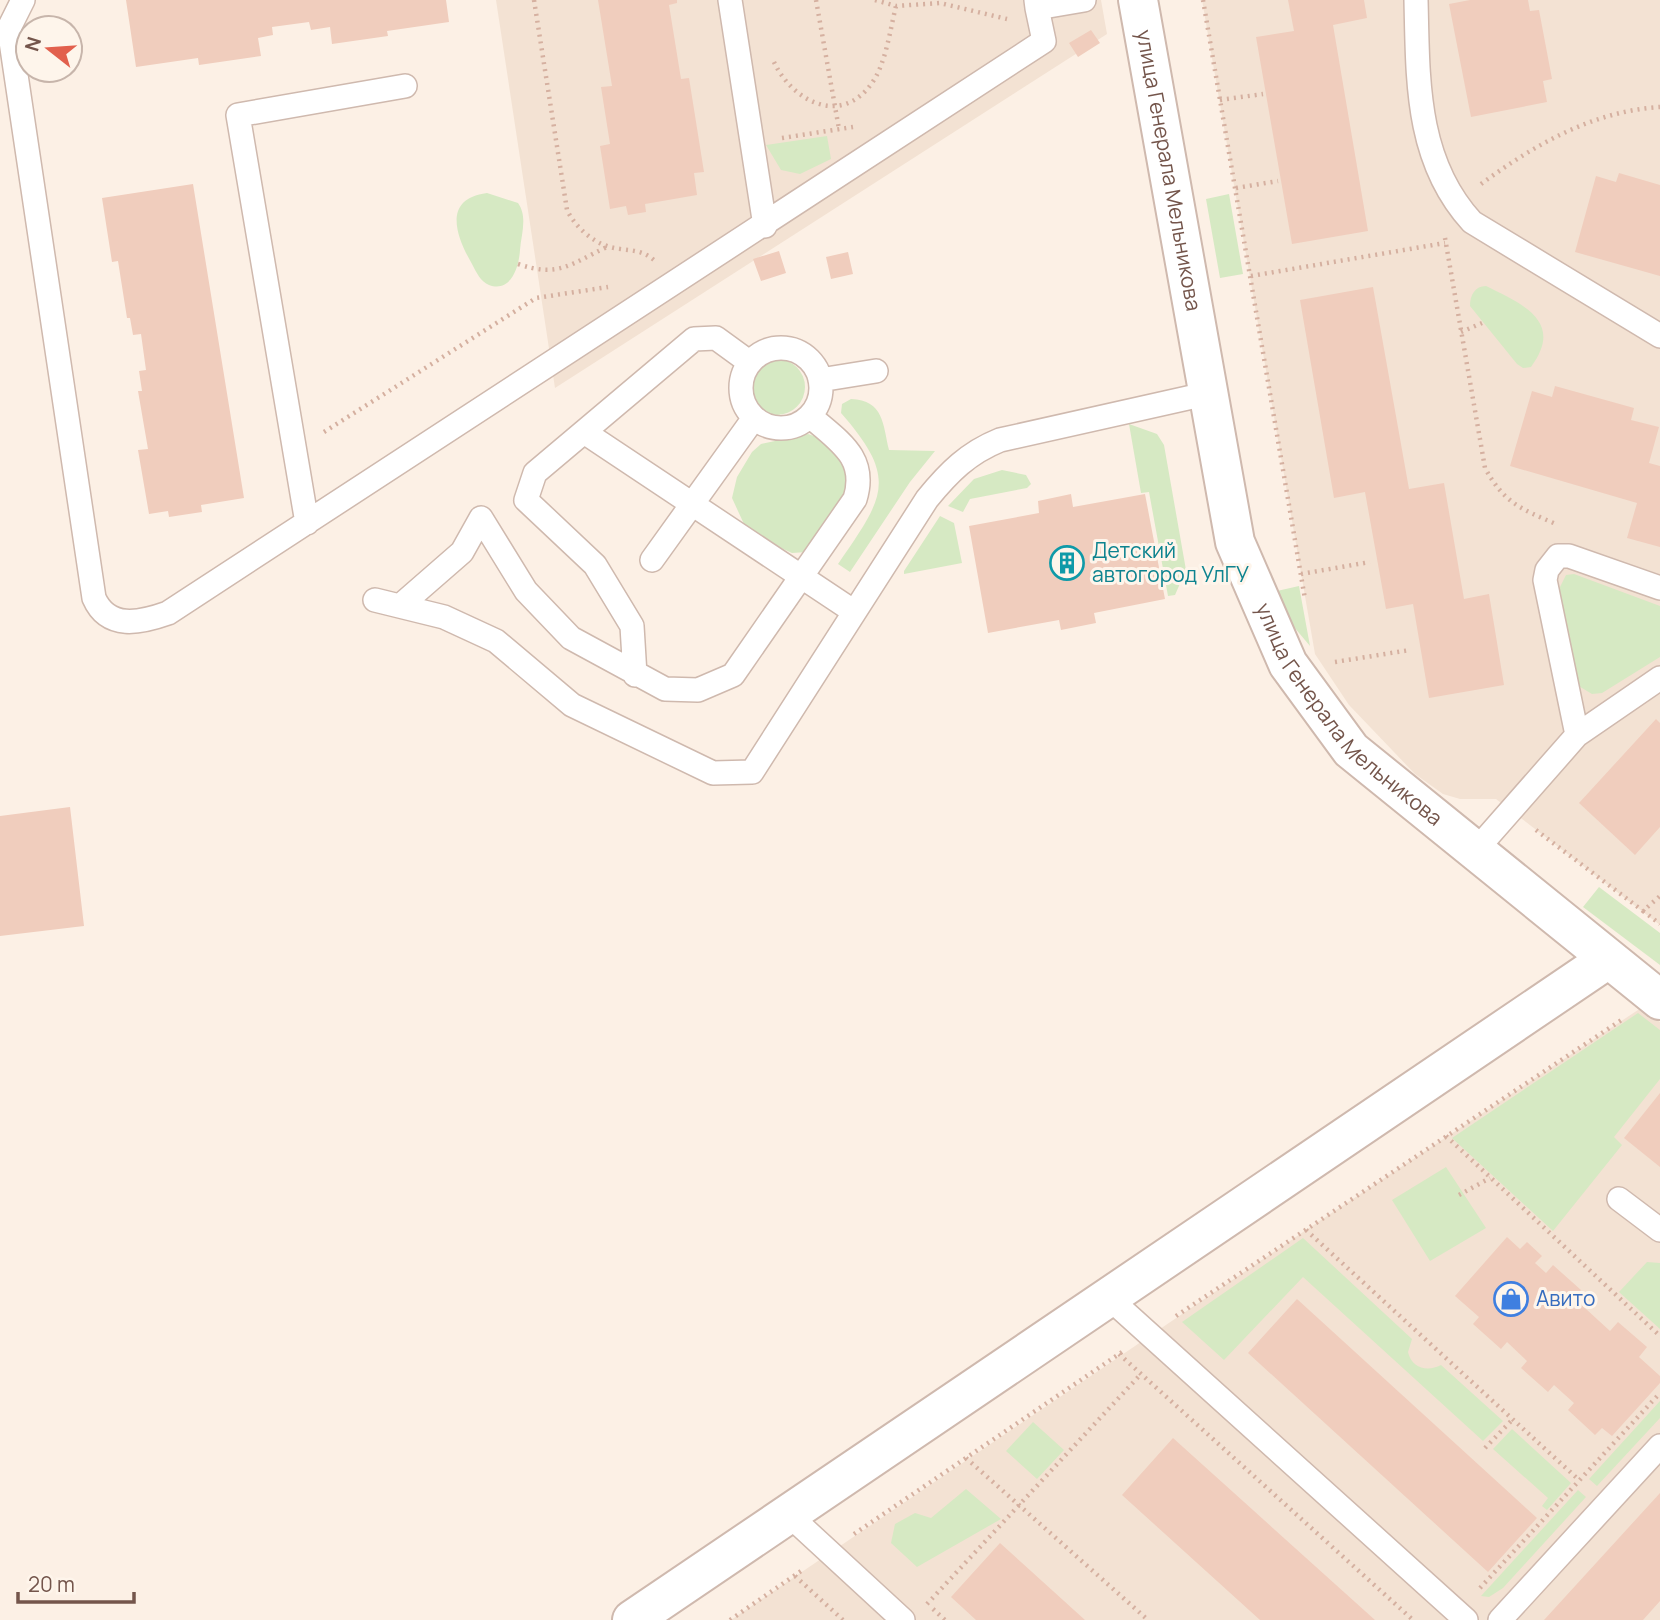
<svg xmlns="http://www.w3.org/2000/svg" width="1660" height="1620" font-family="Manrope,sans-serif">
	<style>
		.residential { fill: #f3e2d3 }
		.green { fill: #d6e9c3 }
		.building { fill: #f0cdbd }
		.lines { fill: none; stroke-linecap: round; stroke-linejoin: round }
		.service-casing { stroke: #cfb9ae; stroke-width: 26 }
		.minor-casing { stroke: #cfb9ae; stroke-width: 42 }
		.path { stroke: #d5b0a0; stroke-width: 4.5; stroke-dasharray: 2 5; stroke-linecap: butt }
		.service { stroke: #fff; stroke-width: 23 }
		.minor { stroke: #fff; stroke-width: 38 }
		.labels { text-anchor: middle; stroke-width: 6; stroke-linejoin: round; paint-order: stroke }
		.street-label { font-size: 21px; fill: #74554b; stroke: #fef5eb }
		.culture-label { font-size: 21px; fill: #0d838f; stroke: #fef5eb; text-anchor: start }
		.shop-label { font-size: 21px; fill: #366cbe; stroke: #fef5eb; text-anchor: start }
	</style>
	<rect width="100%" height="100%" fill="#fcf0e5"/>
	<!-- residential -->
	<path class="residential" d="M 496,0 L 1101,0 L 1107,34 L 555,388 Z
		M 1202,0 L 1660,0 L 1660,925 L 1496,799 L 1460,799 L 1443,794 L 1415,774 L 1349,705 L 1315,654 Z
		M 1641,1008 L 1660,1022 L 1660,1620 L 731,1620 L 1306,1230 Z"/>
	<!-- green -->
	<path class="green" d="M 827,136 L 831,159 L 800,174 L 781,170 L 766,145 Z
		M 487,193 L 518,203 C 528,217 521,235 520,250 C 519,267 511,293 489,285 C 481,282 476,272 472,264 C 457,238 441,199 487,193 Z
		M 1229,194 L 1243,274 L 1220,278 L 1206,199 Z
		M 1486,286 C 1522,304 1565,321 1531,367 L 1523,368 L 1517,364 L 1470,306 C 1470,295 1475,286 1486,286 Z
		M749 387a28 28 0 1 1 56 0a28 28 0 1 1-56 0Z
		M 851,399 C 884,400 883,425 889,450 L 935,451 L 910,482 L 850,572 L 838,564 C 884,497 899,479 841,413 L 842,404 Z
		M 1129,424 L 1157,434 L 1164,445 L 1186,570 L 1175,595 L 1168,596 L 1149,492 L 1141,493 Z
		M 808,434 C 832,441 845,462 851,485 L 807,552 L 792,553 L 781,548 L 744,524 L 732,498 L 737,477 L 752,452 L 761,444 Z
		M 1002,470 L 1026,475 L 1031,484 L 1027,488 L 970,499 L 963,512 L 948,506 L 974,479 Z
		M 940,516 L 954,523 L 962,563 L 904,574 L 904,571 Z
		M 1574,574 L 1660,606 L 1660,657 L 1602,693 L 1592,694 L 1577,685 L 1559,589 L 1566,575 Z
		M 1299,586 L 1310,646 L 1294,627 L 1277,591 Z
		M 1599,887 L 1660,933 L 1660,965 L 1583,907 Z
		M 1638,1013 L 1660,1030 L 1660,1079 L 1614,1137 L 1622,1145 L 1553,1231 L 1452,1138 Z
		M 1446,1167 L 1486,1228 L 1430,1261 L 1392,1200 Z
		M 1303,1238 L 1412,1339 L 1408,1352 C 1412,1369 1428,1372 1441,1365 L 1503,1421 L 1483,1441 L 1303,1277 L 1224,1360 L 1182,1322 Z
		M 1647,1262 L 1660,1263 L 1660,1329 L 1619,1292 Z
		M 1660,1401 L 1660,1418 L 1597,1486 L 1589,1479 Z
		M 1033,1422 L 1064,1450 L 1037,1479 L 1006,1451 Z
		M 1512,1429 L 1571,1483 L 1547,1510 L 1542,1506 L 1548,1498 L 1493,1449 Z
		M 966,1489 L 1001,1519 L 917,1567 L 891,1543 L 895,1524 L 915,1513 L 931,1518 Z
		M 1578,1490 L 1586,1497 L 1503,1588 L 1489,1597 L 1481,1596 Z"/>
	<!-- building -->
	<path class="building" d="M 126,0 L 446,0 L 449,22 L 387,31 L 388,36 L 332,44 L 330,27 L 311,30 L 309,22 L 272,27 L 273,35 L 258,38 L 261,56 L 199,65 L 198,58 L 136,67 Z
		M 598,0 L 677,0 L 677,3 L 669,5 L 681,79 L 689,78 L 704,172 L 694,173 L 697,195 L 645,204 L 646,212 L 628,215 L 626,206 L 610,209 L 600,146 L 610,144 L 601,87 L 612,86 Z
		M 1288,0 L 1364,0 L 1367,18 L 1333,25 L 1368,231 L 1292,244 L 1256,37 L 1294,31 Z
		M 1470,0 L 1528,0 L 1530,11 L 1539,10 L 1552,79 L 1543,81 L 1547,102 L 1471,117 L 1449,4 Z
		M 1091,30 L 1100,43 L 1078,57 L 1069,43 Z
		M 1619,173 L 1660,185 L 1660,276 L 1575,252 L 1596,176 L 1616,182 Z
		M 193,184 L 244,498 L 201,505 L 202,512 L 169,517 L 168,511 L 149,514 L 138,450 L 148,449 L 138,391 L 142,391 L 139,371 L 146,370 L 141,334 L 133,335 L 130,318 L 127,318 L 118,261 L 112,262 L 102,198 Z
		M 779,251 L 786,273 L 761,281 L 753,259 Z
		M 848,252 L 853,274 L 831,279 L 826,257 Z
		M 1373,287 L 1409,489 L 1444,483 L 1464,599 L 1489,594 L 1504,685 L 1429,698 L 1413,604 L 1386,609 L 1365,492 L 1334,498 L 1300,300 Z
		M 1555,386 L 1634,408 L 1631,420 L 1659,427 L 1649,463 L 1660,466 L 1660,547 L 1627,538 L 1637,503 L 1510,466 L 1532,391 L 1552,397 Z
		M 1071,494 L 1073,507 L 1145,494 L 1165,599 L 1094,613 L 1096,623 L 1061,630 L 1059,620 L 988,633 L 969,526 L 1039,513 L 1038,501 Z
		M 1656,719 L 1660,723 L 1660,827 L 1635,855 L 1579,803 Z
		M 70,807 L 84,926 L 0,936 L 0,816 Z
		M 1660,1093 L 1660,1167 L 1624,1138 Z
		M 1507,1237 L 1520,1249 L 1527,1242 L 1542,1256 L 1535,1263 L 1546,1273 L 1553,1265 L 1581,1290 L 1574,1298 L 1610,1331 L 1618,1322 L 1647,1347 L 1639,1357 L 1660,1376 L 1660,1383 L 1612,1436 L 1602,1428 L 1595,1435 L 1568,1410 L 1574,1403 L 1554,1385 L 1548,1392 L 1521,1368 L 1527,1361 L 1507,1342 L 1501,1349 L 1473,1324 L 1479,1317 L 1455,1296 Z
		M 1297,1299 L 1537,1518 L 1488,1572 L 1248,1353 Z
		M 1173,1438 L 1375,1620 L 1260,1620 L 1122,1495 Z
		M 1660,1493 L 1660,1601 L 1643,1620 L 1544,1620 Z
		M 1000,1543 L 1085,1620 L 976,1620 L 951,1597 Z"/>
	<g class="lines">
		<!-- service casing -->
		<g class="service-casing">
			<path id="service" d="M 23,0 L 9,28 L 94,598 C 108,630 140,623 168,613 L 1044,41 L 1037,8
				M 730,0 L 765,226
				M 1036,0 L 1037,8 L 1084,0
				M 1416,0 C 1418,78 1415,160 1472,222 L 1660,336
				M741 388a40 40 0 1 1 80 0a40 40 0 1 1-80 0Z
				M 820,380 L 876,371
				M 584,432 L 853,611
				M 307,523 L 238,115 L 405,86
				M 652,560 L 754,418
				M 375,600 L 444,617 L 496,641 L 572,705 L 713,773 L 752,772 L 927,499 C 949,472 968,453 1000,440 L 1210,393
				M 400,606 L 462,552 L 481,518 L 526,591 L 571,638 L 665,689 L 698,690 L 733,675 L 855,499 C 868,457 838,441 810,416
				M 635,675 L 632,626 L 595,565 L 526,500 L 535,473 L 694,339 L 716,338 L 749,362
				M 1577,735 L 1545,580 L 1547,570 L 1558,556 L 1569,556 L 1660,588
				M 1476,850 L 1577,735 L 1660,678
				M 1619,1199 L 1660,1230
				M 1108,1297 L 1466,1620
				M 788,1514 L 903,1620
				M 1500,1620 L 1660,1446"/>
		</g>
		<!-- minor casing -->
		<g class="minor-casing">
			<g id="minor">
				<path id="s1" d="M 1138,0 L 1235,542 L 1288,664 L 1351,750 L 1660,1000"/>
				<path d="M 632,1620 L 1608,959"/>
			</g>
		</g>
		<!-- path -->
		<path class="path" d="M 534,0 L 567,210 C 574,225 591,241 607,246 C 624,252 639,247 654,260
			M 816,0 L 839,129
			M 875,0 L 896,6 L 940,3 L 1007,19
			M 1203,0 L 1305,599
			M 774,62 C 792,101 841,127 872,83 C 886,63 890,30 896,6
			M 1220,100 L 1263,94
			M 782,138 L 853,127
			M 1481,184 C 1534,145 1593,111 1660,107
			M 1236,188 L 1278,181
			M 1445,238 L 1485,468 C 1504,503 1521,509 1556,524
			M 518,264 C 559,278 570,264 607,247
			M 1251,276 L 1445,243
			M 1461,332 L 1482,323
			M 324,432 L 536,298 L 608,287
			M 1301,574 L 1370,562
			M 1335,662 L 1410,650
			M 1536,830 L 1643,911 L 1660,896
			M 1643,911 L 1660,924
			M 1446,1136 L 1660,1336
			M 1459,1195 L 1490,1178
			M 1306,1230 L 1579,1480
			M 1176,1316 L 1623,1019
			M 1119,1354 L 1413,1620
			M 1485,1448 L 1513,1419
			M 966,1458 L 1148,1620
			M 854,1534 L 1122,1352
			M 795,1576 L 843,1620
			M 1480,1588 L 1660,1393
			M 927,1604 L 1141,1374
			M 933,1609 L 945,1620
			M 730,1620 L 804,1569"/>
		<!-- service -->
		<use href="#service" class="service"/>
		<!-- minor -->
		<use href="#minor" class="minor"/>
	</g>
	<!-- icons -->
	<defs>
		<g id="building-ring" transform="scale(1.75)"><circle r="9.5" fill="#fef5eb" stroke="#0f9aa8" stroke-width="1.5"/><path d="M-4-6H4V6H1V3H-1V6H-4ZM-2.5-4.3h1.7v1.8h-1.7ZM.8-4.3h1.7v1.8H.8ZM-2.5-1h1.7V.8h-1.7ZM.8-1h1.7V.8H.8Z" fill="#0f9aa8"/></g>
		<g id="shop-ring" transform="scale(1.75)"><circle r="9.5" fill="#fef5eb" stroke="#3f7fe0" stroke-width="1.5"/><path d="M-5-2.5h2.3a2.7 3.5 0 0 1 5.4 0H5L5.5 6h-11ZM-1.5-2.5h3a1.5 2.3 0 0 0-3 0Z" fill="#3f7fe0"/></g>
	</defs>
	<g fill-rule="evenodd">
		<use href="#building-ring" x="1067" y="563"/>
		<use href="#shop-ring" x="1511" y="1299"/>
	</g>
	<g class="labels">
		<!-- street labels -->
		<g class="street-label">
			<text dy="7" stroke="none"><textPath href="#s1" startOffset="173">улица Генерала Мельникова</textPath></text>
			<text dy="7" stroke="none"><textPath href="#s1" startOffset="761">улица Генерала Мельникова</textPath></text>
		</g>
		<!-- culture labels -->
		<g class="culture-label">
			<text x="1092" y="558">Детский<tspan x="1092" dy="24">автогород УлГУ</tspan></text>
		</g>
		<!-- shop labels -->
		<g class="shop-label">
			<text x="1536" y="1306">Авито</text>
		</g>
	</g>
	<!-- north arrow -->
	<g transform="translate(49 49) rotate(287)"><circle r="33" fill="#fef5eb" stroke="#c7b5ab" stroke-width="2"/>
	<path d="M0-5L12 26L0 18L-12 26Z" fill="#e2604d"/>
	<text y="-10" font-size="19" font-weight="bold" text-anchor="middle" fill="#74554b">N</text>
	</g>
	<!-- scale -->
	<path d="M18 1592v10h116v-10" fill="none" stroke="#74554b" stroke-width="3.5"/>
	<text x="28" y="1592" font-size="21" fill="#74554b" stroke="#fef5eb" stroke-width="5" paint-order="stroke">20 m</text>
</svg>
